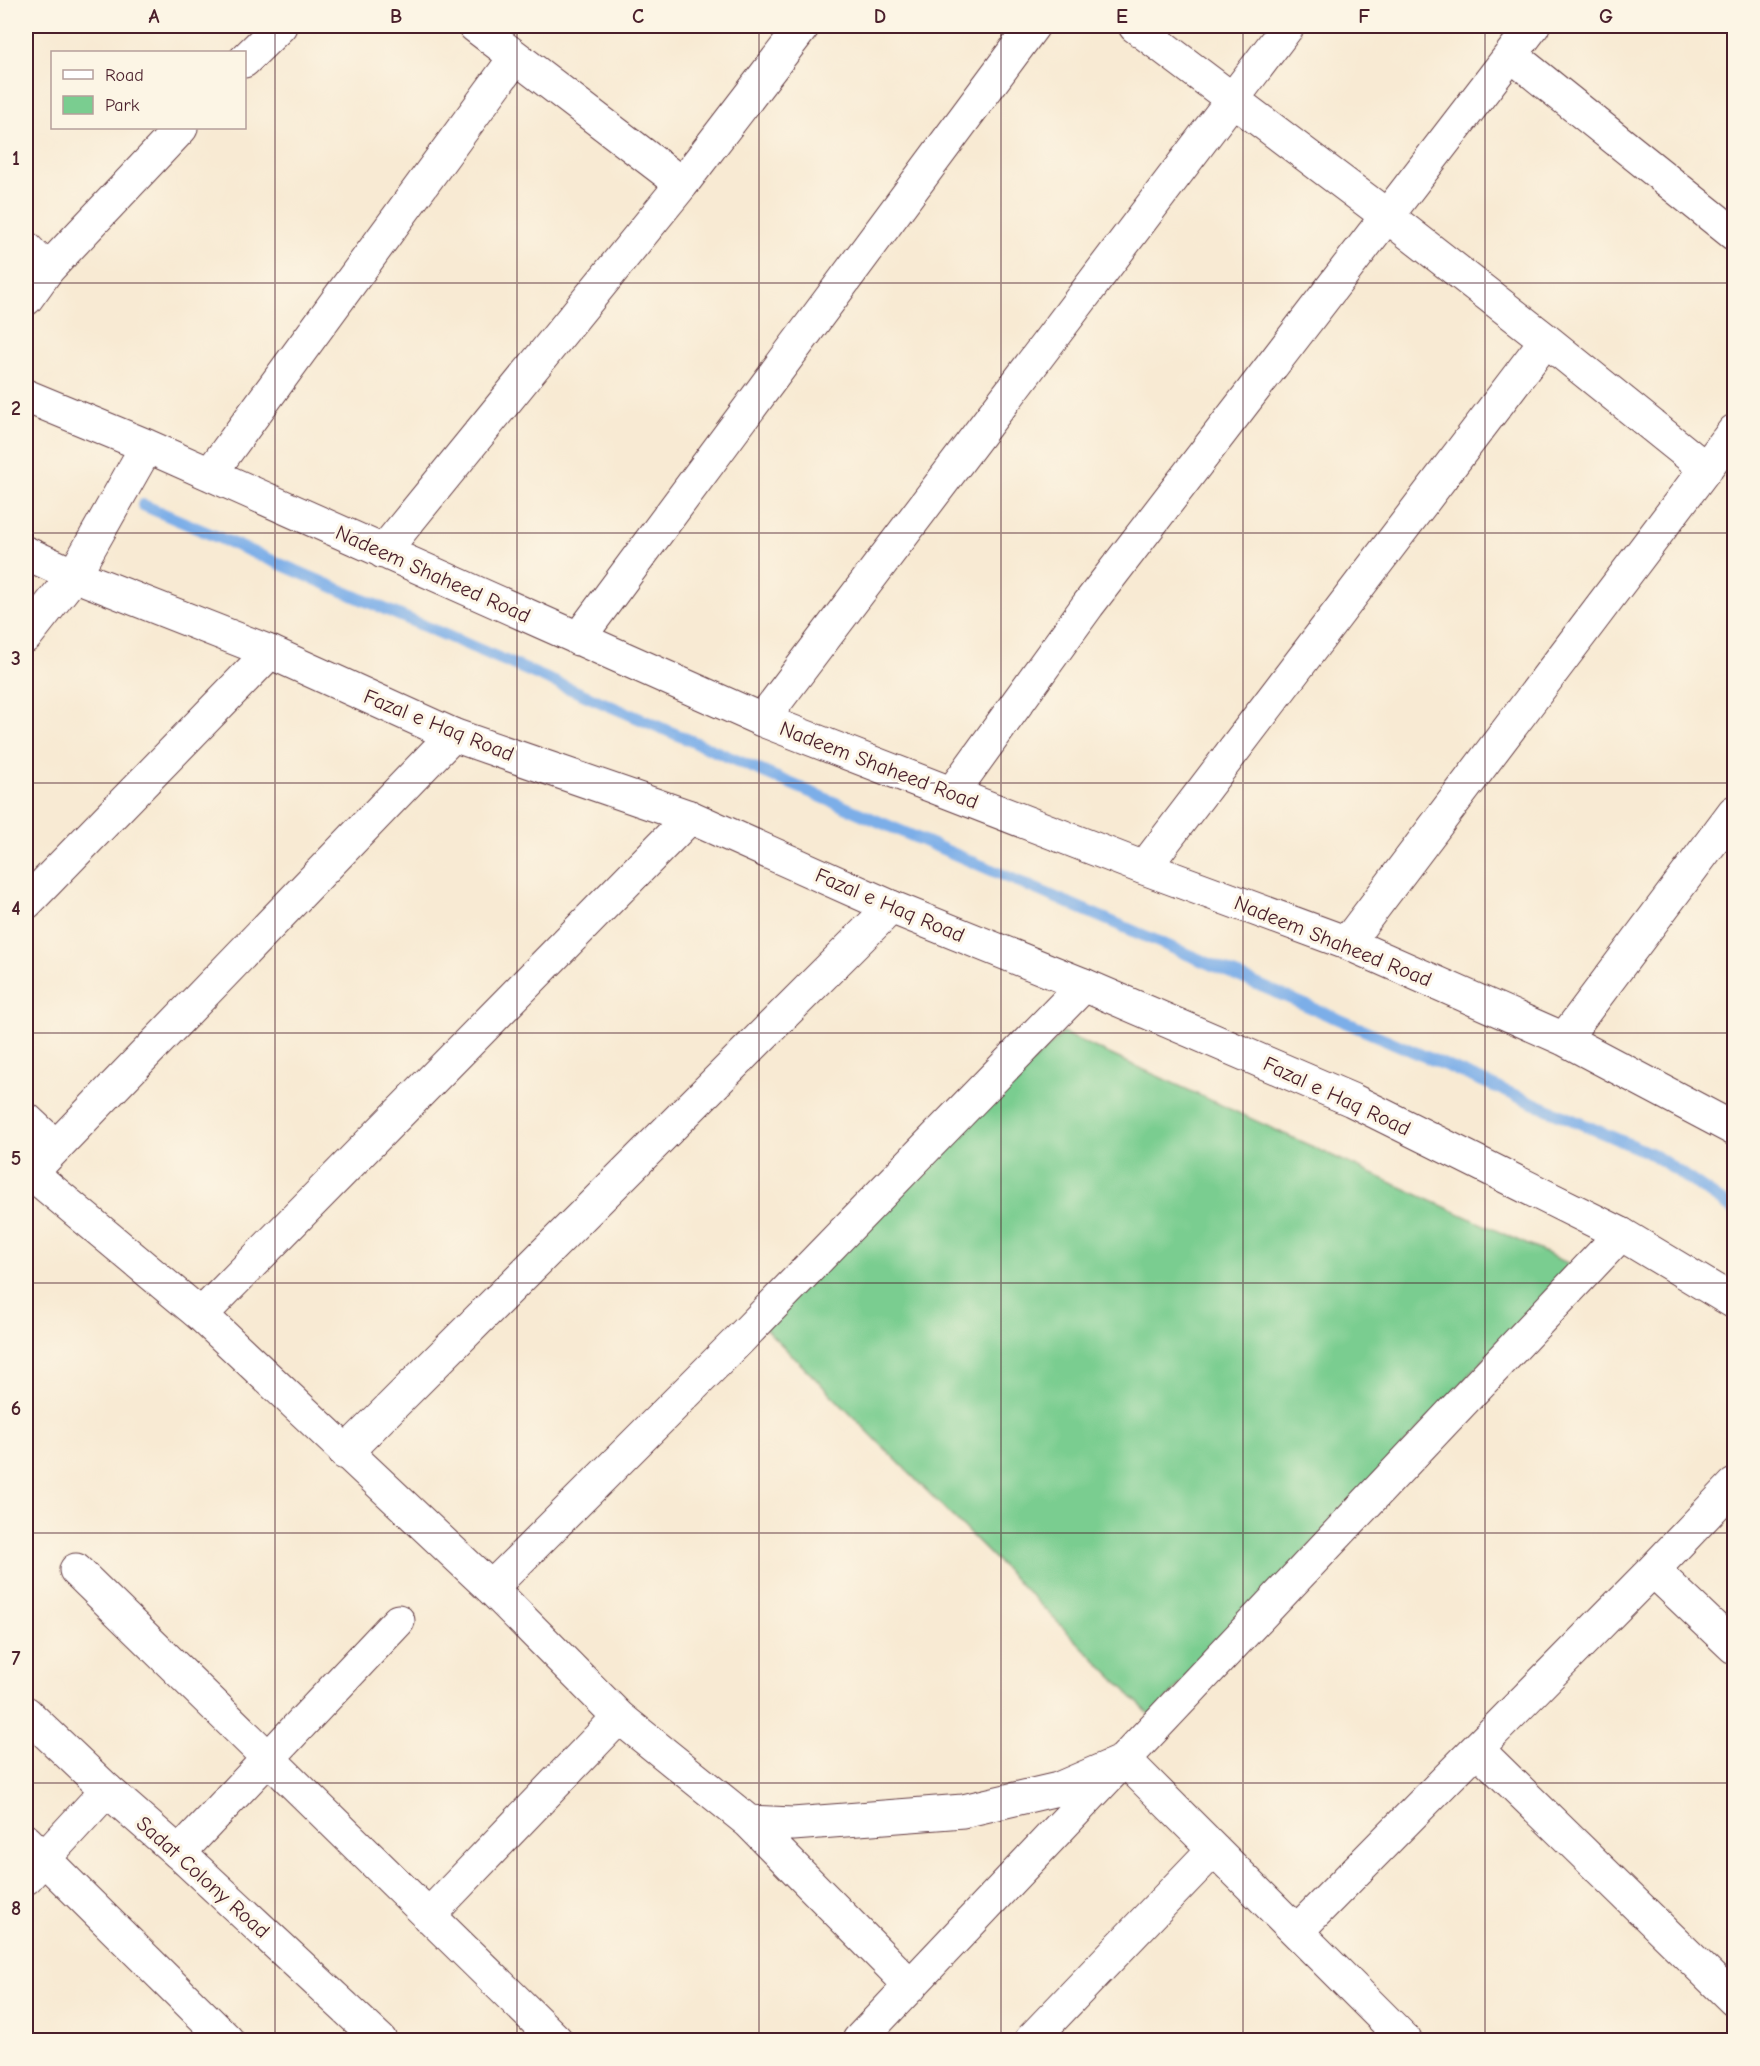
<svg xmlns="http://www.w3.org/2000/svg" width="1760" height="2066" font-family="'Comic Neue',sans-serif">
	<style>
		.green { fill: #7acd90; stroke: #62765e; stroke-width: 1.5 }
		.lines { fill: none; stroke-linecap: round; stroke-linejoin: round }
		.stream { stroke: #7caee8; stroke-width: 12 }
		.street-casing { stroke: #643d44; stroke-width: 35 }
		.secondary-casing { stroke: #643d44; stroke-width: 35 }
		.street { stroke: #fff; stroke-width: 33 }
		.secondary { stroke: #fff; stroke-width: 33 }
		.grid { fill: none; stroke: #4a1f2b; stroke-width: 1.5; stroke-opacity: 0.55 }
		.labels { text-anchor: middle; stroke-width: 6; stroke-linejoin: round; paint-order: stroke }
		.street-label { font-size: 21px; fill: #4a1f2b; stroke: #fcf5e5 }
		.neatline { fill: none; stroke: #4a1f2b; stroke-width: 2 }
		.grid-label { font-size: 20px; text-anchor: middle; font-weight: bold; fill: #4a1f2b }
	</style>
	<rect width="100%" height="100%" fill="#fcf5e5"/>
	<filter id="ink" filterUnits="userSpaceOnUse"><feTurbulence type="fractalNoise" baseFrequency=".0167" numOctaves="2"/><feDisplacementMap in="SourceGraphic" scale="12" xChannelSelector="R" yChannelSelector="G"/><feConvolveMatrix kernelMatrix="1 2 1 2 8 2 1 2 1" color-interpolation-filters="sRGB"/></filter>
	<filter id="wash" filterUnits="userSpaceOnUse"><feTurbulence type="fractalNoise" baseFrequency=".008" numOctaves="4" result="noise"/><feDisplacementMap in="SourceGraphic" scale="24" xChannelSelector="R" yChannelSelector="G"/><feGaussianBlur stdDeviation="1.35" result="paint"/><feColorMatrix in="noise" values="0 0 0 0 0 0 0 0 0 0 0 0 0 0 0 0 0 1.4 0 .05"/><feComposite in="paint" operator="in"/></filter>
	<g filter="url(#wash)">
		<rect width="100%" height="100%" fill="#f8ead3"/>
		<!-- green -->
		<path class="green" d="M 1063,1033 L 1572,1265 L 1151,1716 L 759,1322 Z"/>
		<g class="lines">
			<!-- stream -->
			<path class="stream" d="M 143,505 L 1654,1155 L 1734,1210"/>
		</g>
	</g>
	<g filter="url(#ink)">
		<g class="lines">
			<!-- street casing -->
			<g class="street-casing">
				<path id="street" d="M 475,26 L 682,184
					M 1135,26 L 1387,216 L 1546,340 L 1706,469
					M 1511,55 L 1734,234
					M 26,248 L 47,270
					M 26,396 L 147,446 L 762,720 L 1144,868 L 1347,943 L 1564,1039 L 1734,1129
					M 210,474 L 515,58
					M 383,552 L 682,184 L 803,26
					M 26,636 L 74,575 L 147,446
					M 578,639 L 1033,26
					M 762,720 L 1288,26
					M 952,793 L 1088,605 L 1533,26
					M 1144,868 L 1546,340
					M 26,903 L 270,652
					M 1347,943 L 1734,431
					M 1564,1039 L 1734,812
					M 26,1119 L 56,1147
					M 31,1173 L 201,1315 L 491,1588 L 619,1717 L 749,1822 L 911,1986
					M 26,1178 L 453,735
					M 201,1315 L 690,817
					M 345,1453 L 891,907
					M 76,1570 L 556,2040
					M 1653,1570 L 1734,1647
					M 491,1588 L 740,1339 L 1084,985
					M 1477,1749 L 1734,2000
					M 749,1822 L 793,1824 L 963,1811 L 1058,1789 L 1125,1760 L 1405,2040
					M 26,1841 L 227,2040
					M 179,1853 L 398,1621
					M 26,1878 L 107,1790
					M 428,1916 L 619,1717
					M 1297,1931 L 1653,1570 L 1734,1485
					M 859,2040 L 1621,1234
					M 1031,2040 L 1214,1849"/>
			</g>
			<!-- secondary casing -->
			<g class="secondary-casing">
				<path id="secondary" d="M 244,61 L 280,26
					M 26,299 L 47,270 L 181,128
					M 26,553 L 74,575 L 270,652 L 453,735 L 690,817 L 891,907 L 1084,985 L 1352,1100 L 1621,1234 L 1734,1302
					M 26,1713 L 107,1790 L 179,1853 L 380,2040"/>
			</g>
			<!-- street -->
			<use href="#street" class="street"/>
			<!-- secondary -->
			<use href="#secondary" class="secondary"/>
		</g>
	</g>
	<!-- grid -->
	<path class="grid" d="M 275,26 L 275,2040M 517,26 L 517,2040M 759,26 L 759,2040M 1001,26 L 1001,2040M 1243,26 L 1243,2040M 1485,26 L 1485,2040M 26,283 L 1734,283M 26,533 L 1734,533M 26,783 L 1734,783M 26,1033 L 1734,1033M 26,1283 L 1734,1283M 26,1533 L 1734,1533M 26,1783 L 1734,1783"/>
	<g class="labels">
		<!-- street labels -->
		<g class="street-label">
			<text transform="translate(433 574) rotate(24)" y="7">Nadeem Shaheed Road</text>
			<text transform="translate(439 725) rotate(22)" y="7">Fazal e Haq Road</text>
			<text transform="translate(879 765) rotate(21)" y="7">Nadeem Shaheed Road</text>
			<text transform="translate(890 905) rotate(23)" y="7">Fazal e Haq Road</text>
			<text transform="translate(1333 941) rotate(22)" y="7">Nadeem Shaheed Road</text>
			<text transform="translate(1337 1096) rotate(25)" y="7">Fazal e Haq Road</text>
			<text transform="translate(203 1877) rotate(42)" y="7">Sadat Colony Road</text>
		</g>
	</g>
	<!-- margin -->
	<rect width="1760" height="2066" fill="none" stroke="#fcf5e5" stroke-width="66"/>
	<!-- legend -->
	<rect x="51" y="51" width="195" height="78" fill="#fcf5e5" stroke="#b59f9b" stroke-width="1.5"/>
	<rect x="63" y="70" width="30" height="9" fill="#ffffff" stroke="#b59f9b" stroke-width="1.5"/>
	<text x="105" y="81" font-size="18" fill="#4a1f2b">Road</text>
	<rect x="63" y="96" width="30" height="18" fill="#7acd90" stroke="#b59f9b" stroke-width="1.5"/>
	<text x="105" y="111" font-size="18" fill="#4a1f2b">Park</text>
	<rect x="33" y="33" width="1694" height="2000" class="neatline"/>
	<g class="grid-label">
		<text x="154" y="23">A</text>
		<text x="396" y="23">B</text>
		<text x="638" y="23">C</text>
		<text x="880" y="23">D</text>
		<text x="1122" y="23">E</text>
		<text x="1364" y="23">F</text>
		<text x="1606" y="23">G</text>
		<text x="16" y="165">1</text>
		<text x="16" y="415">2</text>
		<text x="16" y="665">3</text>
		<text x="16" y="915">4</text>
		<text x="16" y="1165">5</text>
		<text x="16" y="1415">6</text>
		<text x="16" y="1665">7</text>
		<text x="16" y="1915">8</text>
	</g>
</svg>
